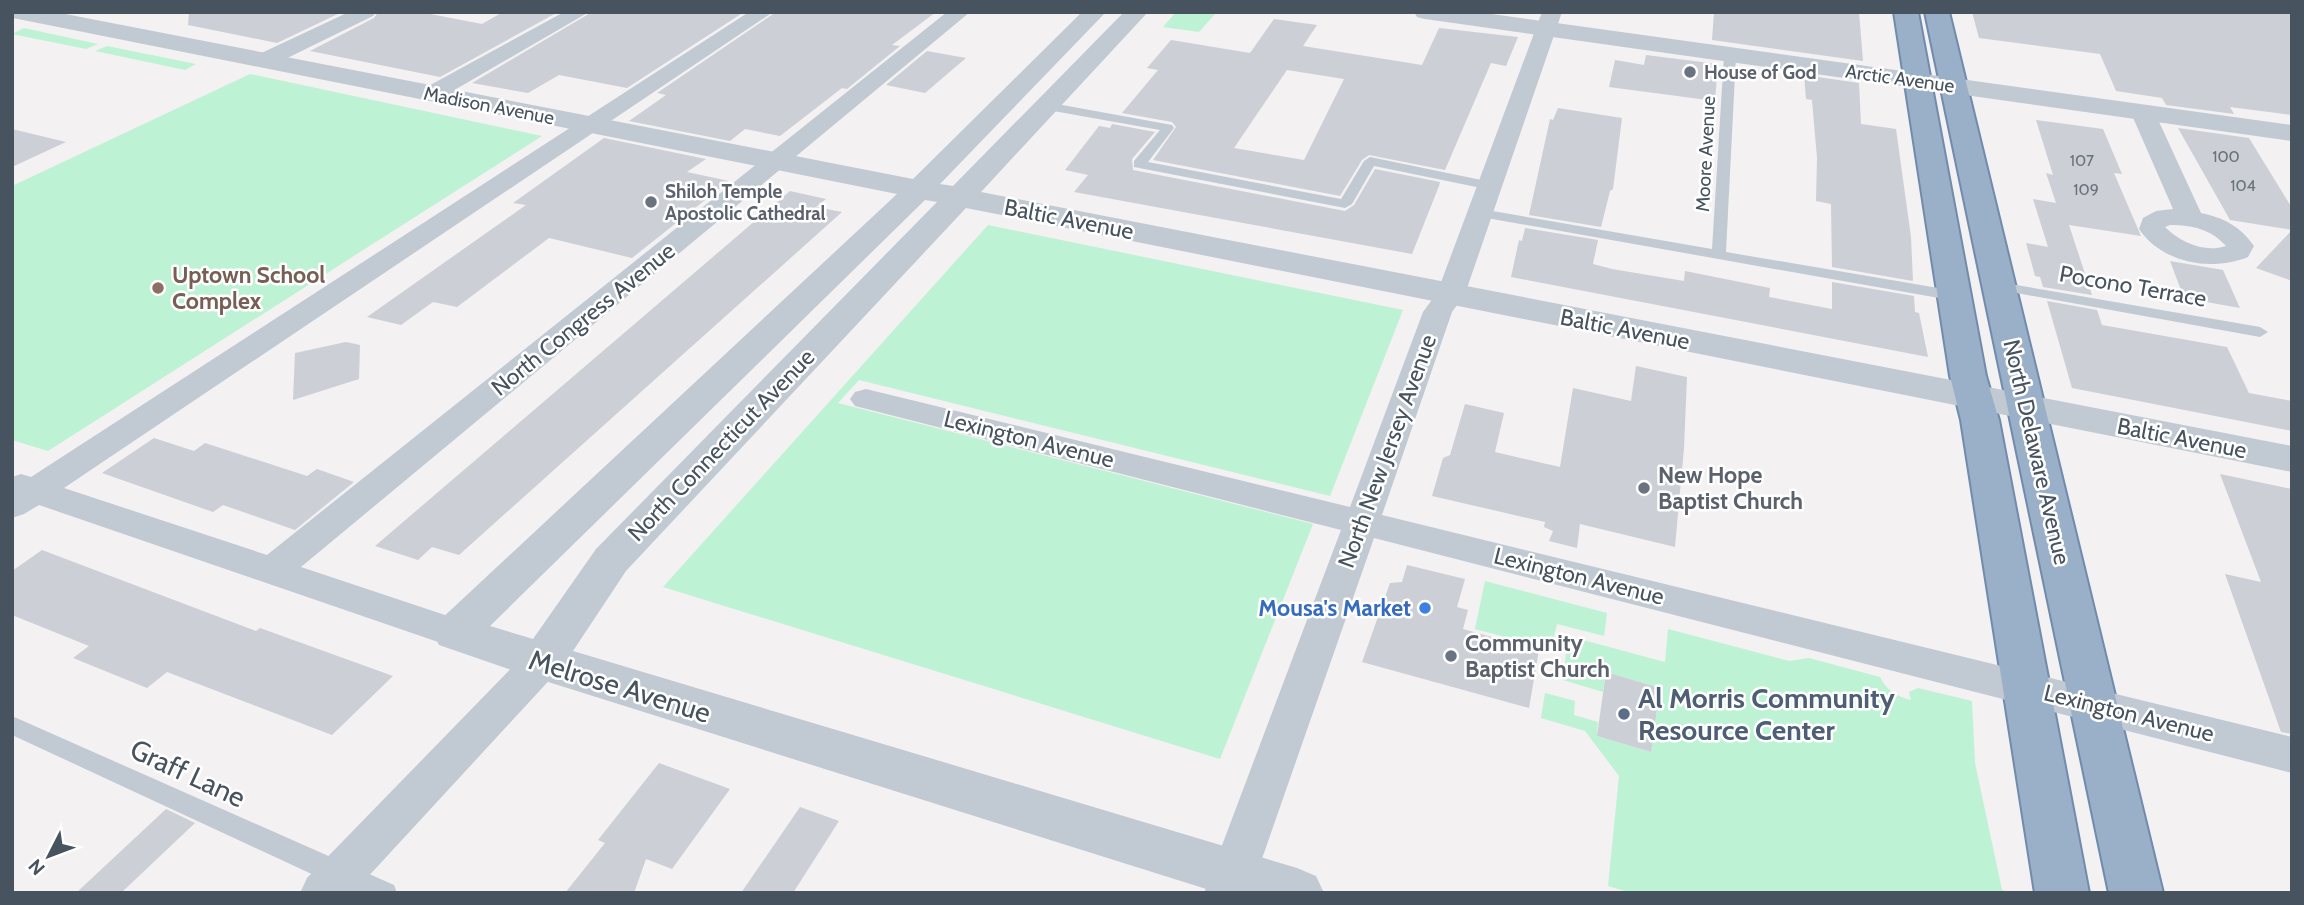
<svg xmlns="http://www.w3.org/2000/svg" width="2304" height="905" font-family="Cabin,sans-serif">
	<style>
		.green { fill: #bef2d4 }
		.building { fill: #cccfd5; fill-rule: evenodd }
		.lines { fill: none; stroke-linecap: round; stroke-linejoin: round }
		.trunk-casing { stroke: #718bad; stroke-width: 4 }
		.service { fill: #c1cad3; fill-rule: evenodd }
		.minor { fill: #c1cad3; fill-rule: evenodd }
		.tertiary { fill: #c1cad3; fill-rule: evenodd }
		.trunk { fill: #9aafc8; fill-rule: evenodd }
		.worship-dot { fill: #6b7280; stroke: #fff; stroke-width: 2.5 }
		.education-dot { fill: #8d6e63; stroke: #fff; stroke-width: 2.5 }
		.shop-dot { fill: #3f7fe0; stroke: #fff; stroke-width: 2.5 }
		.service-dot { fill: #5c6f8a; stroke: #fff; stroke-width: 2.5 }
		.labels { text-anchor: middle; stroke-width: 5; stroke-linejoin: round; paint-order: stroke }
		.far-number-label { font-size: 16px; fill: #68727c }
		.far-worship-label { font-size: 19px; font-weight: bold; fill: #5b616d; stroke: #fff; text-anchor: start }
		.far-street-label { font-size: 19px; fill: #47535f; stroke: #fff }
		.street-label { font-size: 23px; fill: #47535f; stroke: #fff }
		.education-label { font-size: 23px; font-weight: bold; fill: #785e54; stroke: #fff; text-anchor: start }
		.worship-label { font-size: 23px; font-weight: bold; fill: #5b616d; stroke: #fff; text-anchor: start }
		.shop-label { font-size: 23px; font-weight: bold; fill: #366cbe; stroke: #fff; text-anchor: end }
		.near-street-label { font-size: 28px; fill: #47535f; stroke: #fff }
		.near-service-label { font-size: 28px; font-weight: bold; fill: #4e5e75; stroke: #fff; text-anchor: start }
	</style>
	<rect width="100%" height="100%" fill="#f3f1f1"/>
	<!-- green -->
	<path class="green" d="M 1176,12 L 1217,12 L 1199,32 L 1163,27 Z
		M 24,28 L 98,44 L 86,49 L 12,34 Z
		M 107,46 L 196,64 L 185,70 L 95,51 Z
		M 250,74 L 542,136 L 48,451 L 12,440 L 12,186 Z
		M 988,225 L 1403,310 L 1330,496 L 859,380 L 838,403 L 1313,524 L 1220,759 L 663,587 Z
		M 1485,581 L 1607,613 L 1604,636 L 1557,624 L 1551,649 L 1475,629 Z
		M 1668,629 L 1789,661 L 1809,658 L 1880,677 C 1886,690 1898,697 1911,700 L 1909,692 L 1918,688 L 1972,701 L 1975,763 L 2002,890 L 2013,893 L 1631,893 L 1608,886 L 1619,776 L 1585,731 L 1541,718 L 1545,693 L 1575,701 L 1574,715 L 1598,722 L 1597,736 L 1651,752 L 1660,688 L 1606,672 L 1603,692 L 1563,680 L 1568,636 L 1665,662 Z"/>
	<!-- building -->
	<path class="building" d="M 189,12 L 342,12 L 277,43 L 188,25 Z
		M 378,12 L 420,12 L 482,24 L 503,12 L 558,12 L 440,77 L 310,51 L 374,18 Z
		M 592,12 L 744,12 L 627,88 L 559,75 L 528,93 L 472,83 Z
		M 776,12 L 936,12 L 892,45 L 900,46 L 847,89 L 842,88 L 780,136 L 745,129 L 730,141 L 629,121 L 666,95 L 657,93 Z
		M 1714,12 L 1859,12 L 1863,61 L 1712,40 Z
		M 1972,12 L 2292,12 L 2292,115 L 2230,107 L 2234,114 L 2166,105 L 2162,98 L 2116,91 L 2100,54 L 1979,38 Z
		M 1274,19 L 1317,25 L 1303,46 L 1422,65 L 1439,28 L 1518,37 L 1506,66 L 1491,63 L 1445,170 L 1369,155 L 1362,160 L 1340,196 L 1153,160 L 1176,127 L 1172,122 L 1122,113 L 1158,70 L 1147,68 L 1171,40 L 1250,53 ZM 1287,70 L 1344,79 L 1304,160 L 1234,148 Z
		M 927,51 L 966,58 L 925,93 L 886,85 Z
		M 1646,55 L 1718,64 L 1715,101 L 1609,87 L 1615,60 L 1644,65 Z
		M 1804,75 L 1859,83 L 1861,124 L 1896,129 L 1911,237 L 1913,281 L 1832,267 L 1831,204 L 1816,201 L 1817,158 L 1812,100 L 1806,99 Z
		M 1558,108 L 1622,118 L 1613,189 L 1610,191 L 1601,227 L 1529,215 L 1550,119 L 1553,120 Z
		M 2036,120 L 2103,129 L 2122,174 L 2114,173 L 2141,236 L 2069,225 L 2092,295 L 2043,287 L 2040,277 L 2035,276 L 2026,243 L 2048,247 L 2033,199 L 2056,203 L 2046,173 L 2053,175 Z
		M 1112,124 L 1155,132 L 1132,159 L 1133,170 L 1345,211 L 1354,205 L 1375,169 L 1440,182 L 1439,186 L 1412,254 L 1074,192 L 1088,175 L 1065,170 L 1099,126 L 1110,128 Z
		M 2178,128 L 2249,138 L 2292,208 L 2292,281 L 2256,268 L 2292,230 L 2230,220 Z
		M 12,129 L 66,142 L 12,167 Z
		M 604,138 L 706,159 L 687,172 L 729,181 L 632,258 L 549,238 L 457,307 L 433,302 L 401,325 L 367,317 L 526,205 L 513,203 Z
		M 790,191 L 826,199 L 816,207 L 842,212 L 459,555 L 432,547 L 418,560 L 375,546 Z
		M 1525,228 L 1598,240 L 1593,264 L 1612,269 L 1684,281 L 1685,271 L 1770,288 L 1769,297 L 1832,309 L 1832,282 L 1914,296 L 1915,312 L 1919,313 L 1928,357 L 1511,277 L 1519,240 L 1522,241 Z
		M 2170,261 L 2223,270 L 2240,308 L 2184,298 Z
		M 2047,301 L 2097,310 L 2102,325 L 2227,347 L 2249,393 L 2292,401 L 2292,431 L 2072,388 Z
		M 346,342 L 360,345 L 359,379 L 293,400 L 295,353 Z
		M 1636,366 L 1687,377 L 1684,448 L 1675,547 L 1580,524 L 1577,548 L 1549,541 L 1553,531 L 1544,527 L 1545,522 L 1432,496 L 1443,458 L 1450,455 L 1465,404 L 1504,413 L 1495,452 L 1560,467 L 1573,388 L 1631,401 Z
		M 154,438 L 194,451 L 205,443 L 307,476 L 317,469 L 354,482 L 295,530 L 223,505 L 213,512 L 102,473 Z
		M 2220,474 L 2292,489 L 2292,734 L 2281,732 L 2225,574 L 2261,582 Z
		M 42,550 L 256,631 L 260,628 L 393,676 L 332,735 L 167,672 L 147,688 L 73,658 L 89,646 L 12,615 L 12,571 Z
		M 1407,565 L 1465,579 L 1457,607 L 1468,610 L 1463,629 L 1539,650 L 1529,708 L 1362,662 L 1390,583 L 1402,582 Z
		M 1606,672 L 1660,688 L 1651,752 L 1597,736 Z
		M 659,763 L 730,789 L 672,869 L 646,859 L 634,893 L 565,893 L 605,843 L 598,840 Z
		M 800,807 L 839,821 L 793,893 L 741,893 Z
		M 166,809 L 195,823 L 121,893 L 76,893 Z"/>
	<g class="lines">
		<!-- trunk casing -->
		<g class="trunk-casing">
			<path id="trunk" d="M 1894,12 L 1918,12 L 1986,376 L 1999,420 L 2089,893 L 2035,893 L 1961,420 L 1950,376 Z
				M 1925,12 L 1949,12 L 2163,893 L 2109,893 Z"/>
		</g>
		<!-- service -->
		<path class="service" d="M 1730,52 L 1736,55 L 1726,252 L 1956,291 L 1964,296 L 1961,299 L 1956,301 L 1481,217 L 1474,213 L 1481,209 L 1712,249 L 1724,55 Z
			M 1046,102 L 1172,125 L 1174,128 L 1148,162 L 1341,199 L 1364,161 L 1370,157 L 1491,182 L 1498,186 L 1491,190 L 1374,166 L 1352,204 L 1345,208 L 1134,167 L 1134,161 L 1160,130 L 1042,109 L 1042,103 Z
			M 1999,282 L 2260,327 L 2268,332 L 2260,337 L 1994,289 L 1992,286 L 1994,283 Z
			M 12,716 L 394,885 L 397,893 L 356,893 L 331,883 L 12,735 Z"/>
		<!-- minor -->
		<path class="minor" d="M 349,12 L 376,12 L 373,16 L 271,66 L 255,66 L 252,61 L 255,56 Z
			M 564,12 L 589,12 L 439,99 L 423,99 L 420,94 L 423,89 Z
			M 749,12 L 773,12 L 64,488 L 267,555 L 947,12 L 970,12 L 301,567 L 469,623 L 474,633 L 469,643 L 455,648 L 441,643 L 39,505 L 24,514 L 12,518 L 12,477 L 21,474 L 31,477 Z
			M 1542,12 L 1562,12 L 1465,294 L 1452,312 L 1382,515 L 2292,737 L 2292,773 L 1374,538 L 1250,893 L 1204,893 L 1341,530 L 855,406 L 850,399 L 855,392 L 866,389 L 1350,507 L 1423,312 L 1437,293 Z
			M 2143,106 L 2151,108 L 2155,113 L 2201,213 C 2224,218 2240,226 2254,246 L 2248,257 C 2211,272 2162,263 2139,229 L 2143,218 L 2156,211 L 2173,209 L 2131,113 L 2135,108 ZM 2170,225 C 2192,225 2211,229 2226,246 C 2205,253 2181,243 2165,227 Z
			M 542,647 L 556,651 L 562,662 L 556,673 L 353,893 L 300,893 L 307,878 L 528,651 Z"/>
		<!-- tertiary -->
		<path class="tertiary" d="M 12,12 L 55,12 L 913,179 L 1082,12 L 1106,12 L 940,184 L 953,186 L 1124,12 L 1148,12 L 981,192 L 2292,446 L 2292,472 L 966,208 L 626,571 L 573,651 L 1297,868 L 1316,876 L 1324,893 L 1219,893 L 526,675 L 439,645 L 433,633 L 439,621 L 897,194 L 18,19 L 12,18 ZM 925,200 L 937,202 L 596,549 L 533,639 L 490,626 Z
			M 1414,12 L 1477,12 L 2292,125 L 2292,141 L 1425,19 L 1417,17 Z"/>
		<!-- trunk -->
		<use href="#trunk" class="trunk"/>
	</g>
	<!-- markers -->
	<g class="worship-dot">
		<circle cx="1690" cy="72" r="7"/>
		<circle cx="651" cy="202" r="7"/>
		<circle cx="1644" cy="488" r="7"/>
		<circle cx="1451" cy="656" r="7"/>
	</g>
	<circle class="education-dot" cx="158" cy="288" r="7"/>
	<circle class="shop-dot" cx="1425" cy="608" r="7"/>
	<circle class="service-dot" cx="1624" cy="714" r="7"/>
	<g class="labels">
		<!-- far-number labels -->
		<g class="far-number-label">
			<text x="2226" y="162">100</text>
			<text x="2082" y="166">107</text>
			<text x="2243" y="191">104</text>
			<text x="2086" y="195">109</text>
		</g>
		<!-- far-worship labels -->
		<g class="far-worship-label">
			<text x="1704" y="79">House of God</text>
			<text x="665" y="198">Shiloh Temple<tspan x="665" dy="22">Apostolic Cathedral</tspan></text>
		</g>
		<!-- far-street labels -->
		<g class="far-street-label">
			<text transform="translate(1900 78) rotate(8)" y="7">Arctic Avenue</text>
			<text transform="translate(489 105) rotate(11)" y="7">Madison Avenue</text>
			<text transform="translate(1705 154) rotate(-87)" y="7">Moore Avenue</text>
		</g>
		<!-- street labels -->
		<g class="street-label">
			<text transform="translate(1069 219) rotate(11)" y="8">Baltic Avenue</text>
			<text transform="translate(2133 286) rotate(10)" y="8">Pocono Terrace</text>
			<text transform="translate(583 319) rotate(-39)" y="8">North Congress Avenue</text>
			<text transform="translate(1625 329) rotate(11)" y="8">Baltic Avenue</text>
			<text transform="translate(2182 438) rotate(11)" y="8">Baltic Avenue</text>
			<text transform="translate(1029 439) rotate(14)" y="8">Lexington Avenue</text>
			<text transform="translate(721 445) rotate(-46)" y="8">North Connecticut Avenue</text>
			<text transform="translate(1387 451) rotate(-70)" y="8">North New Jersey Avenue</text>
			<text transform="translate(2037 452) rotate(77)" y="8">North Delaware Avenue</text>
			<text transform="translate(1579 576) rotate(14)" y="8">Lexington Avenue</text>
			<text transform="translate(2129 713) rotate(14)" y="8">Lexington Avenue</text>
		</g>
		<!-- education labels -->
		<g class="education-label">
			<text x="172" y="283">Uptown School<tspan x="172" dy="26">Complex</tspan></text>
		</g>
		<!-- worship labels -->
		<g class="worship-label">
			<text x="1658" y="483">New Hope<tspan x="1658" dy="26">Baptist Church</tspan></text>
			<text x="1465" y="651">Community<tspan x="1465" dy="26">Baptist Church</tspan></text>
		</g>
		<!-- shop labels -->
		<g class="shop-label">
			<text x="1411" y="616">Mousa's Market</text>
		</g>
		<!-- near-street labels -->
		<g class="near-street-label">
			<text transform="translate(620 686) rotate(17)" y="10">Melrose Avenue</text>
			<text transform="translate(188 773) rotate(25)" y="10">Graff Lane</text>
		</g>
		<!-- near-service labels -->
		<g class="near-service-label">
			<text x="1638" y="708">Al Morris Community<tspan x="1638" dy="32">Resource Center</tspan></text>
		</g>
	</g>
	<!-- border -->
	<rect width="2304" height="905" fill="none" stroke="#47535f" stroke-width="28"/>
	<!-- north arrow -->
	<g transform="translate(49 856) rotate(228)" stroke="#ffffff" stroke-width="5" paint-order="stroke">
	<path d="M0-5L12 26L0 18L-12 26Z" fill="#47535f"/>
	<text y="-10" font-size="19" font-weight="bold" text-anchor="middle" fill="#47535f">N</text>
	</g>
</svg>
